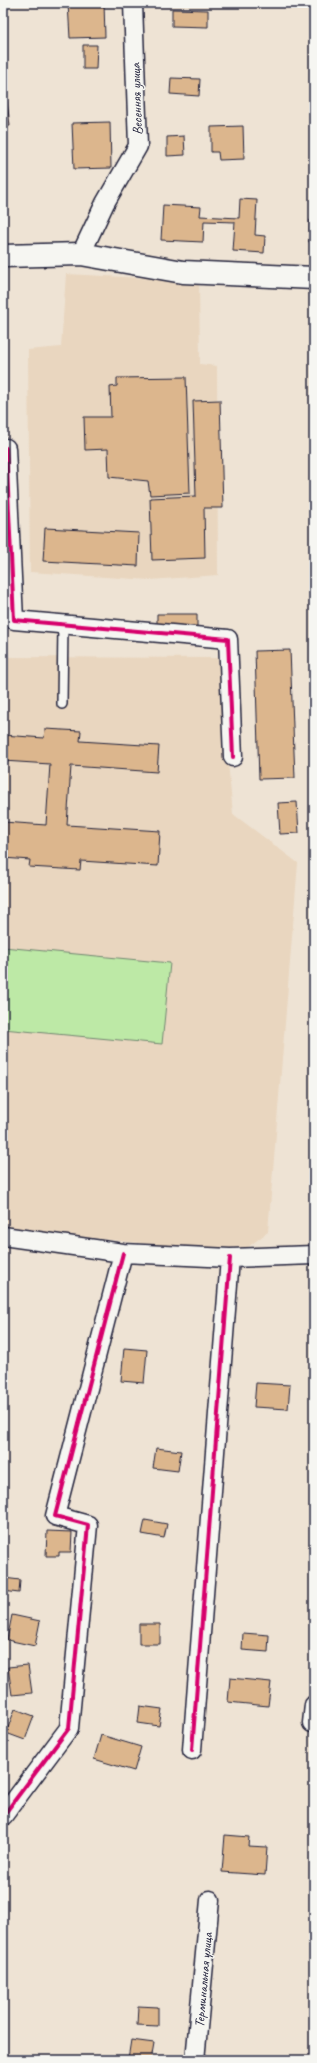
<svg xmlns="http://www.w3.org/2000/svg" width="317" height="2063" font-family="Caveat,sans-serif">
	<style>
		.built { fill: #e9d6bf }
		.green { fill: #bde9a6; stroke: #708670 }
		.building { fill: #dcb68d; stroke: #22223b }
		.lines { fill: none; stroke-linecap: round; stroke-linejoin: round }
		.lane-casing { stroke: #22223b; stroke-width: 12 }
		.street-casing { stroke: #22223b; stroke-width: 21 }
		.secondary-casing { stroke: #22223b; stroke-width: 25 }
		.lane { stroke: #f6f6f2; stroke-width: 9 }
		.street { stroke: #f6f6f2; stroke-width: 18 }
		.secondary { stroke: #f6f6f2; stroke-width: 22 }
		.cycleway-casing { stroke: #f6f6f2; stroke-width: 6 }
		.cycleway { stroke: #d6006c; stroke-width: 4 }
		.labels { text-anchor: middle; stroke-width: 3; stroke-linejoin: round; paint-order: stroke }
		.street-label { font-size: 14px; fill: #22223b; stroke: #f6f6f2 }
	</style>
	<rect width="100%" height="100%" fill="#eee3d4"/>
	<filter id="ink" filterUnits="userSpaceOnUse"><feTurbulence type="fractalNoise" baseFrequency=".025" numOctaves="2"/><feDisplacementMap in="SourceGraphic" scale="8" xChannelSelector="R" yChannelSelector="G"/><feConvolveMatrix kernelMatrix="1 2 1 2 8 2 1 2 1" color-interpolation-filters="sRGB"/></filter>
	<g filter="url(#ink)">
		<!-- built -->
		<path class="built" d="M 66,274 L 199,281 L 200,364 L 217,366 L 218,575 L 150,580 L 30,572 L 28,350 L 61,347 Z
			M 3,657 L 218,658 L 233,814 L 298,863 L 268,1232 L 240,1253 L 3,1229 Z"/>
		<!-- green -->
		<path class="green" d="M 3,947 L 170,963 L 162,1044 L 3,1029 Z"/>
		<!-- building -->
		<path class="building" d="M 68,3 L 104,3 L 105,37 L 70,38 Z
			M 172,9 L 208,10 L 208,27 L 172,26 Z
			M 83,45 L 97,45 L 96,69 L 83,69 Z
			M 171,78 L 200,79 L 199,96 L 170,94 Z
			M 7,101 L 10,126 L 3,126 L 3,102 Z
			M 110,122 L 111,168 L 74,169 L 72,123 Z
			M 243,126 L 244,159 L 219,160 L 218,152 L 211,152 L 211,127 Z
			M 184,136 L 185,155 L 167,156 L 167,137 Z
			M 240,199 L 257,200 L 255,235 L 265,236 L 264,253 L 233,251 L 235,222 L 204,221 L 203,242 L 161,240 L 163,205 L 201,207 L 200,216 L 239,218 Z
			M 310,220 L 314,220 L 314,243 L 309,242 Z
			M 186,377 L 190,493 L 150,495 L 148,481 L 109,477 L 108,449 L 85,450 L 84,417 L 111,417 L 110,387 L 117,386 L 117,378 Z
			M 220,400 L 223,508 L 204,508 L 205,558 L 152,560 L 150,498 L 196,496 L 193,401 Z
			M 45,528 L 139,533 L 138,566 L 43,561 Z
			M 157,614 L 197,614 L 197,629 L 157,630 Z
			M 290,650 L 295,778 L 259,779 L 255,651 Z
			M 45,729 L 81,731 L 80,741 L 159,746 L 157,772 L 71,766 L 67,825 L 160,831 L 158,866 L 81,861 L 80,870 L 29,867 L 30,860 L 3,858 L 3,822 L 46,825 L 50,764 L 3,761 L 3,735 L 44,738 Z
			M 297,802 L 299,833 L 280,834 L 278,803 Z
			M 124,1348 L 147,1350 L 144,1383 L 121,1381 Z
			M 256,1383 L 290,1385 L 288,1409 L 254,1407 Z
			M 156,1448 L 181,1451 L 178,1471 L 153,1468 Z
			M 145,1520 L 167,1524 L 164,1538 L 142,1534 Z
			M 47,1531 L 72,1532 L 71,1552 L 59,1552 L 59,1556 L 46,1556 Z
			M 4,1578 L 20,1580 L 19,1593 L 3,1591 Z
			M 12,1615 L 40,1621 L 35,1646 L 7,1640 Z
			M 139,1624 L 160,1624 L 160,1644 L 139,1644 Z
			M 243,1633 L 269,1635 L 268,1652 L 242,1650 Z
			M 28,1665 L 32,1693 L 12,1695 L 8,1667 Z
			M 230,1678 L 271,1682 L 268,1706 L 228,1702 Z
			M 140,1706 L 162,1709 L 159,1726 L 138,1723 Z
			M 15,1709 L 34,1716 L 25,1740 L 6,1733 Z
			M 101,1735 L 141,1747 L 134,1771 L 94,1759 Z
			M 225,1835 L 249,1837 L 248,1846 L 267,1847 L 265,1875 L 222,1872 Z
			M 138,2006 L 158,2007 L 158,2026 L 137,2025 Z
			M 131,2040 L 154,2043 L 151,2060 L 128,2059 Z"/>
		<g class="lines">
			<!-- lane casing -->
			<g class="lane-casing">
				<path id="lane" d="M 62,704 L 63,624"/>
			</g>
			<!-- street casing -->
			<g class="street-casing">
				<path id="street" d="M 81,254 L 105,203 L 138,146 L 133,3
					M 3,448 L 6,448 L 14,620 L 228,639 L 233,757
					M 3,1236 L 123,1253 L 230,1258 L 314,1255
					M 312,1723 L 314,1705
					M 192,1750 L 230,1258
					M 3,1816 L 69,1728 L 88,1525 L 55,1516 L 123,1253
					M 195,2060 L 210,1900"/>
			</g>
			<!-- secondary casing -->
			<g class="secondary-casing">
				<path id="secondary" d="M 3,256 L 81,254 L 183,272 L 314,278"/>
			</g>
			<!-- lane -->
			<use href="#lane" class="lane"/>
			<!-- street -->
			<use href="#street" class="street"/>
			<!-- secondary -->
			<use href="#secondary" class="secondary"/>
			<!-- cycleway casing -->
			<g class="cycleway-casing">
				<path id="cycleway" d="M 3,448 L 6,448 L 14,620 L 228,639 L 233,757
					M 192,1750 L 230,1258
					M 3,1816 L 69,1728 L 88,1525 L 55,1516 L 123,1253"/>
			</g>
			<!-- cycleway -->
			<use href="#cycleway" class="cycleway"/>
		</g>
	</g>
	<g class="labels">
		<!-- street labels -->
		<g class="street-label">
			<text transform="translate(136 99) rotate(-92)" y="5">Весенняя улица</text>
			<text transform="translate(203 1980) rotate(-85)" y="5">Терминальная улица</text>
		</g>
	</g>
	<!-- margin -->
	<rect width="317" height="2063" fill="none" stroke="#f6f6f2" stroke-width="16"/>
	<rect x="8" y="8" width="301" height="2047" fill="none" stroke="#22223b" stroke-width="1.5" filter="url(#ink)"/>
</svg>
